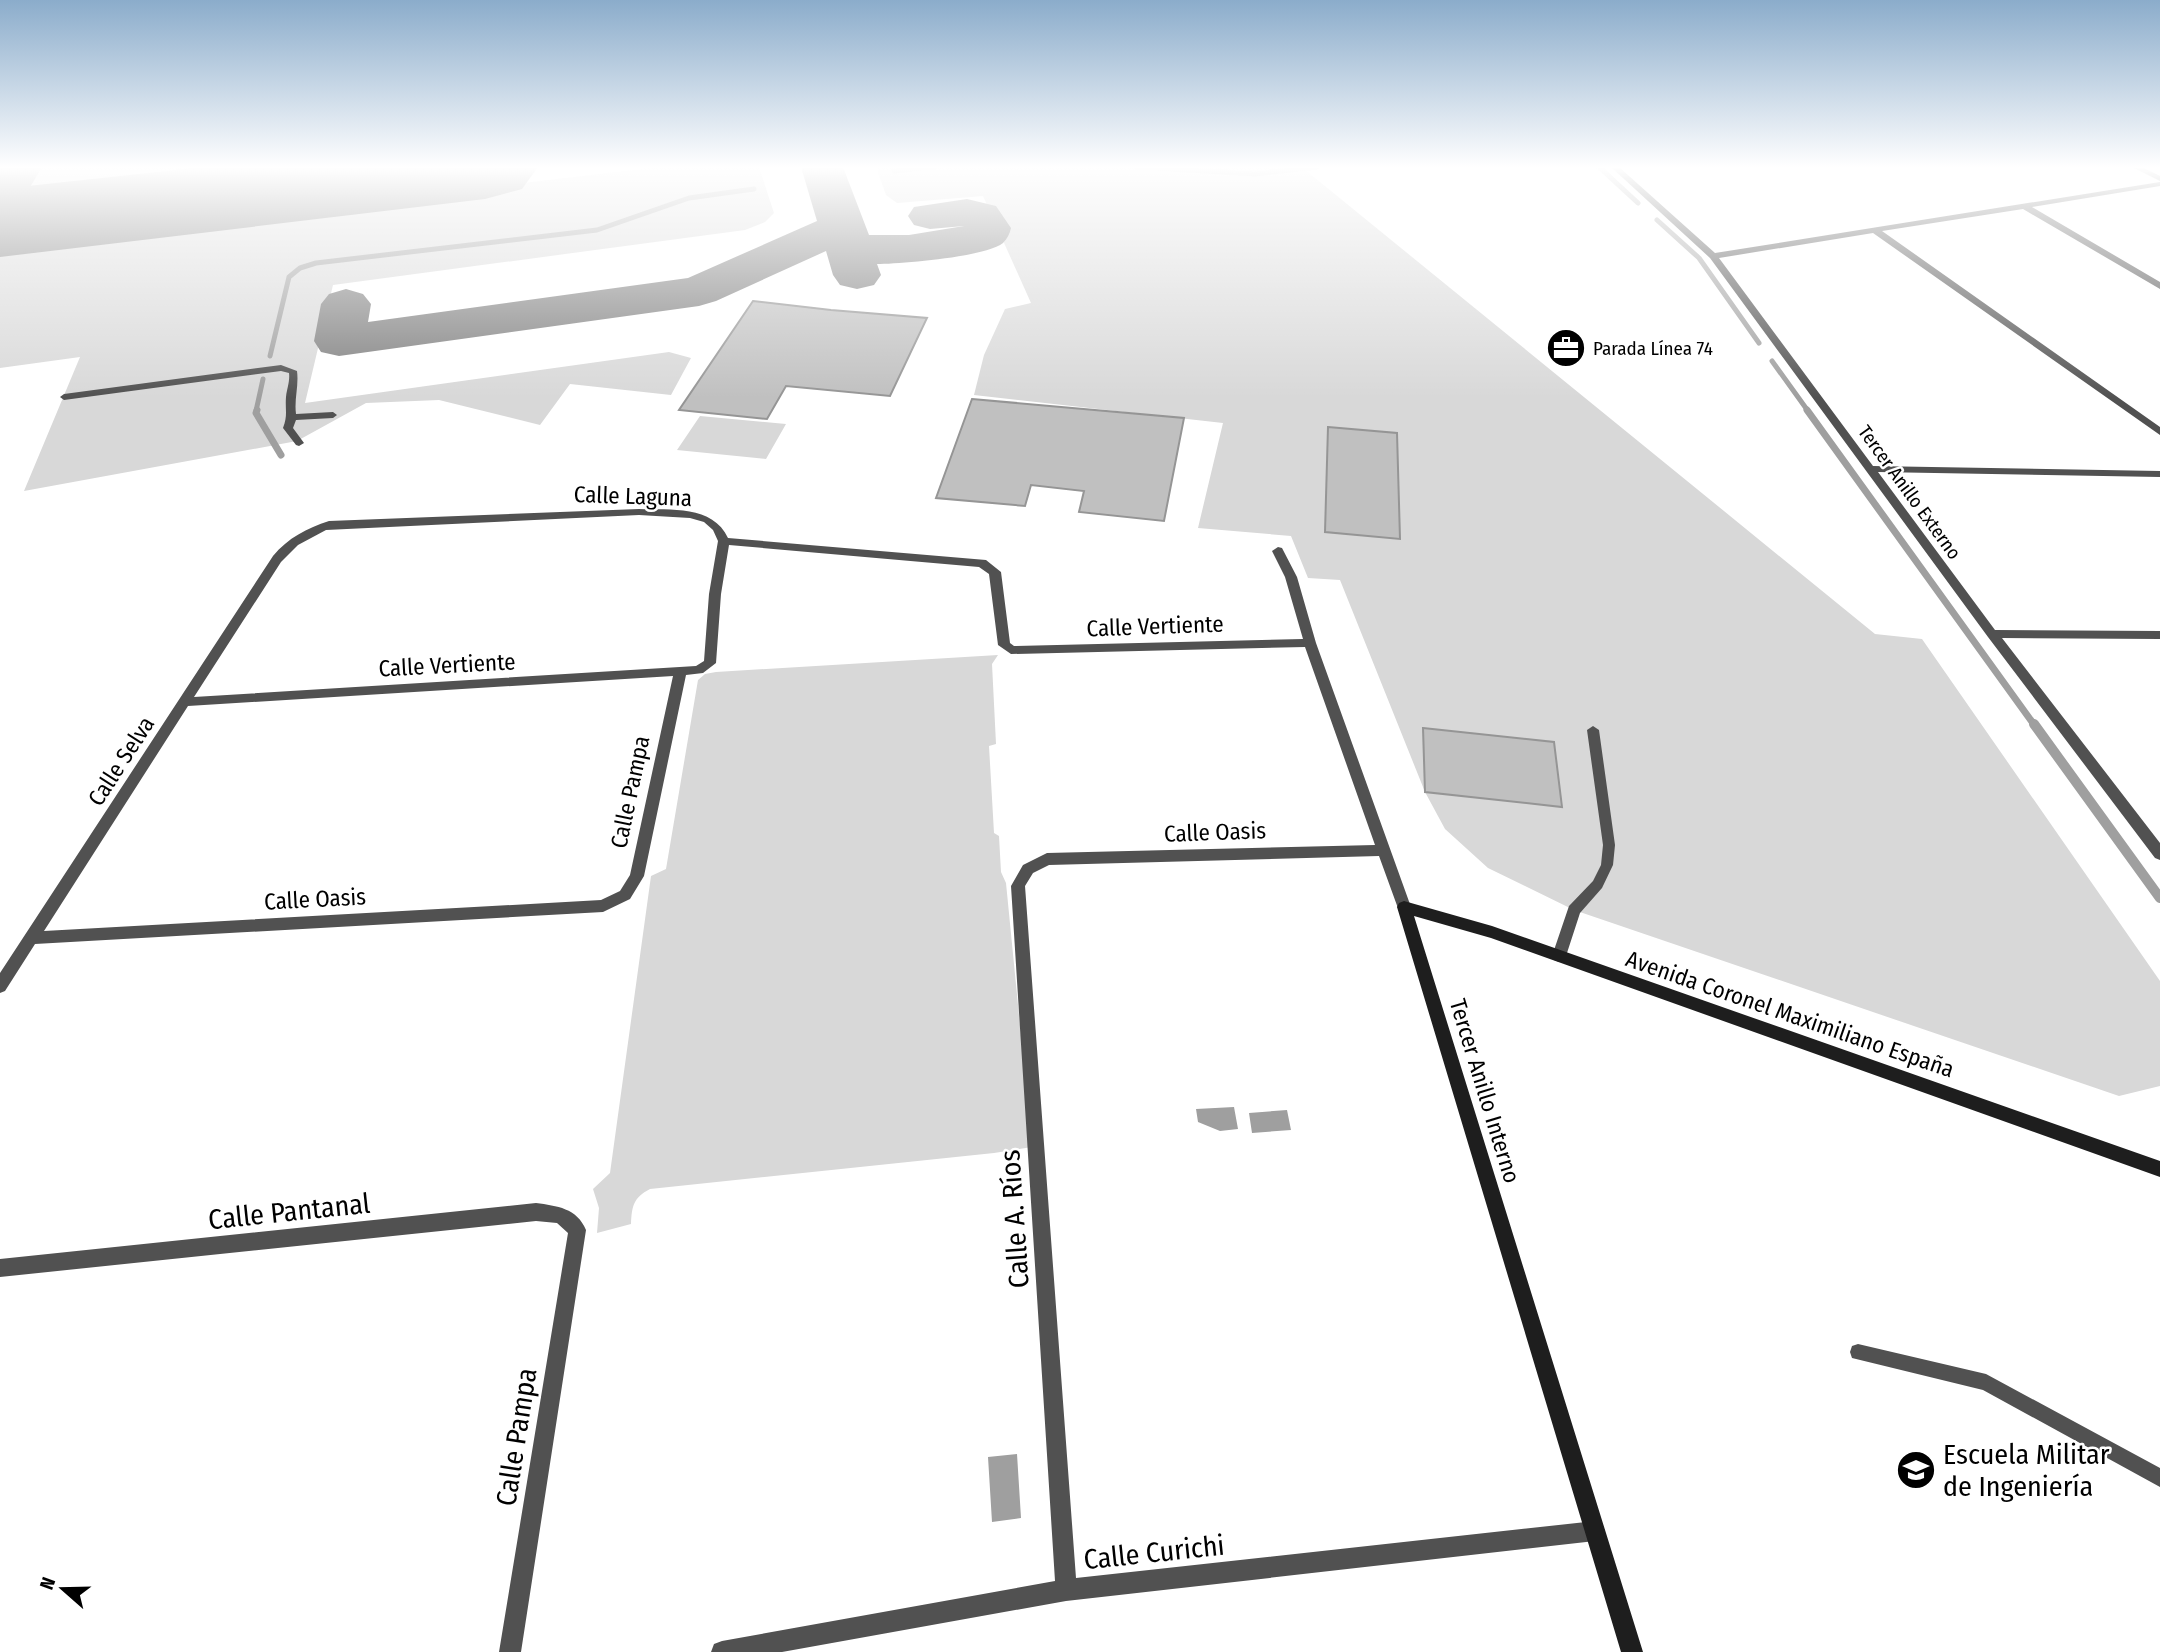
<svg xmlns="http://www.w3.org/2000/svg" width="2160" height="1652" font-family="'Fira Sans Condensed',sans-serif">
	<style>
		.green { fill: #d8d8d8 }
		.water { fill: #9f9f9f }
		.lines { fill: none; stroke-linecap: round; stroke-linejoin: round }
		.stream-far2 { stroke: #9f9f9f; stroke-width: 5 }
		.stream-far1 { stroke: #9f9f9f; stroke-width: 7 }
		.stream { stroke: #9f9f9f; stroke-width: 10 }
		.taxiway { fill: #808080; fill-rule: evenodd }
		.runway { fill: #808080; fill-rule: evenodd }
		.building { fill: #c0c0c0; stroke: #959595; stroke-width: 2 }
		.lane { fill: #515151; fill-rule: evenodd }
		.street { fill: #515151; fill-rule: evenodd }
		.secondary { fill: #1e1e1e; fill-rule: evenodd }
		.labels { text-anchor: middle; stroke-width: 5; stroke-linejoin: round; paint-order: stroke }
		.far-poi-label { font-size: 19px; fill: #000; stroke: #fff; text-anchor: start }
		.far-street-label { font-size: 19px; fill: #000; stroke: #fff }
		.street-label { font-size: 23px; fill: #000; stroke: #fff }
		.near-street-label { font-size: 28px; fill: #000; stroke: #fff }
		.near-poi-label { font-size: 28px; fill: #000; stroke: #fff; text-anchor: start }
	</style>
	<rect width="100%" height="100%" fill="#fff"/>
	<!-- green -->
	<path class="green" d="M 36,167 L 341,167 L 28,204 L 17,203 L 16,198 Z
		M 659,167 L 759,167 L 774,213 L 765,222 L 745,230 L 333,285 L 305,403 L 669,352 L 691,358 L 671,395 L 570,384 L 540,425 L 439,400 L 366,403 L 297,441 L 24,491 L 80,357 L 0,368 L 0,255 L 15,247 L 46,239 Z
		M 876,167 L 1317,167 L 1304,169 L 1875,634 L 1922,639 L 2160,981 L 2160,1086 L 2119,1096 L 1574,910 L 1488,868 L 1445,829 L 1425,792 L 1340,580 L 1308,578 L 1291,536 L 1198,528 L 1223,423 L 974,395 L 984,355 L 1005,309 L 1031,303 L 983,196 L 897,203 L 886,195 Z
		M 700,416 L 786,424 L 766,459 L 677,450 Z
		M 998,655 L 992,664 L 996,744 L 989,746 L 994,833 L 999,836 L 1001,872 L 1006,883 L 1032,1147 L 994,1153 L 650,1189 C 633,1198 632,1206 631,1224 L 597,1233 L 599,1208 L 593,1189 L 610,1173 L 651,876 L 666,869 L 698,680 L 705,674 L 716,672 Z"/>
	<!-- water -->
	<path class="water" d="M 1234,1107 L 1238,1129 L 1220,1131 L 1198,1122 L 1196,1109 Z
		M 1287,1110 L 1291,1130 L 1252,1133 L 1249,1113 Z
		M 1017,1454 L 1021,1518 L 992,1522 L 988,1457 Z"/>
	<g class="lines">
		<!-- stream-far2 -->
		<path class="stream-far2" d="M 1136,167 L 1255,174 L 1317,167
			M 1599,167 L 1638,203
			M 894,171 L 934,167
			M 1657,220 L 1699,258 L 1759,343
			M 270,356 L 289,277 L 300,268 L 316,263 L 597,230 L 689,198 L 754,189
			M 1772,361 L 1808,411
			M 256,411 L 263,379"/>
		<!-- stream-far1 -->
		<path class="stream-far1" d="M 257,410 L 256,413 L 281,455
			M 1807,410 L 2035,726"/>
		<!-- stream -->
		<path class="stream" d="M 2034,724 L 2160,898"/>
		<!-- taxiway -->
		<path class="taxiway" d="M 0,167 L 42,167 L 16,211 L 0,215 Z
			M 801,167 L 843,167 L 869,235 L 909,235 L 964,226 L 930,229 L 914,225 L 908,216 L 914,207 L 967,199 L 996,206 L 1011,228 C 1010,233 1007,239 1003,243 C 986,257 900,264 877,264 L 881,275 L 874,285 L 857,289 L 840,285 L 833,275 L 826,251 L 716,301 L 699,306 L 339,356 L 321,352 L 314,341 L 321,304 L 329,294 L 346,289 L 363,294 L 371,304 L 368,322 L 688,278 L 817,221 Z"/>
		<!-- runway -->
		<path class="runway" d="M 203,167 L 538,167 L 522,189 L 485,199 L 0,257 L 0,189 Z"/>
	</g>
	<!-- building -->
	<path class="building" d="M 753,301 L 831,310 L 927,318 L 890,396 L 786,386 L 767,419 L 679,410 Z
		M 972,399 L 1184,418 L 1164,521 L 1079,512 L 1084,491 L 1031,485 L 1025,506 L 936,498 Z
		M 1328,427 L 1397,433 L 1400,539 L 1325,532 Z
		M 1423,728 L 1554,742 L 1562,807 L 1425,792 Z"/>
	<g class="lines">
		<!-- lane -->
		<path class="lane" d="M 281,365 L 297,371 C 299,386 294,399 296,414 L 333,412 L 337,415 L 333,418 L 296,420 L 293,428 L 304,443 L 299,446 L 296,445 L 283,428 C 288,415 285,410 286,397 C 287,388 290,382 289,373 L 281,371 L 64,400 L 60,397 L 64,394 Z
			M 1593,726 L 1599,730 L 1615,845 L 1613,865 L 1602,888 L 1580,913 L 1566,956 L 1564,960 L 1559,962 L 1554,960 L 1552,956 L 1569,906 L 1593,881 L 1601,865 L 1603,845 L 1587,730 Z
			M 1858,1344 L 1986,1374 L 2160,1468 L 2160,1487 L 1983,1390 L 1852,1358 L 1850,1352 L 1852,1346 Z"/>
		<!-- street -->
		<path class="street" d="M 1611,167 L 1619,167 L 1715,253 L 2160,182 L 2160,186 L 2032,207 L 2160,282 L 2160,289 L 2023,209 L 1882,231 L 2160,427 L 2160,435 L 1873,233 L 1719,258 L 1873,466 L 2160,471 L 2160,477 L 1878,472 L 1995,630 L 2160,631 L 2160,639 L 2002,638 L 2160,843 L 2160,860 L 2155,858 L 1988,637 L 1710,258 Z
			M 2132,167 L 2142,167 L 2160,176 L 2160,181 Z
			M 639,509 C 670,510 713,505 728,538 L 986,560 L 1001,572 L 1010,643 L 1014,646 L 1303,639 L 1285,577 L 1272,551 L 1278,547 L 1282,548 L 1297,577 L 1316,643 L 1411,907 L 1409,911 L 1404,913 L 1399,911 L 1379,856 L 1049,865 L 1033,873 L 1025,886 L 1076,1578 L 1595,1521 L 1602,1524 L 1605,1531 L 1602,1538 L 1595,1541 L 1066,1601 L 782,1652 L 711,1652 L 714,1644 L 722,1641 L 1055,1581 L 1011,886 L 1023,865 L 1047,853 L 1375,845 L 1305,647 L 1011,654 L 998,645 L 989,574 L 979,567 L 729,545 L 721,594 L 716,663 L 703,673 L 686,675 L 644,876 L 630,899 L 603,912 L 35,944 L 5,991 L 0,993 L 0,973 L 273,556 C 288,538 307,528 329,521 ZM 639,515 L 690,518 L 704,522 L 713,530 L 718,541 L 709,594 L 704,661 L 696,666 L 194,697 L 281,562 L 298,545 L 326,530 ZM 673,676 L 630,875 L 620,891 L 601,900 L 44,931 L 188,706 Z
			M 536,1203 C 557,1206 577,1208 586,1230 L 521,1652 L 499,1652 L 568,1233 L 557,1223 L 536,1221 L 0,1277 L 0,1259 Z"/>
		<!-- secondary -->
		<path class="secondary" d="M 1404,901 L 1492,926 L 2160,1161 L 2160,1177 L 1491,938 L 1414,916 L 1643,1652 L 1621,1652 L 1397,907 L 1399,903 Z"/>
	</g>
	<!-- sky -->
	<linearGradient id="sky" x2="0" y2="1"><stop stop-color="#8baccb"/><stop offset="0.42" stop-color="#fff"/><stop offset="1" stop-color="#fff" stop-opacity="0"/></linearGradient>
	<rect width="2160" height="398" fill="url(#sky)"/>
	<!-- icons -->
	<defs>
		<g id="office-disc" transform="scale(2.0125)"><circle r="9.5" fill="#000" stroke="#fff"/><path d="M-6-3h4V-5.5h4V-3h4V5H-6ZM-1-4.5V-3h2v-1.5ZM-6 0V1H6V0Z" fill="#fff"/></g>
		<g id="university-disc" transform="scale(2.0125)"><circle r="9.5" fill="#000" stroke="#fff"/><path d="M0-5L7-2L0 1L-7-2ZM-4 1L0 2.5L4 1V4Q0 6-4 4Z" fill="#fff"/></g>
	</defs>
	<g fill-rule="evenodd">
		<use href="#office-disc" x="1566" y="348"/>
		<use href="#university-disc" x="1916" y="1470"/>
	</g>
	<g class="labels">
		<!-- far-poi labels -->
		<g class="far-poi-label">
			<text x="1593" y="355">Parada Línea 74</text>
		</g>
		<!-- far-street labels -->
		<g class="far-street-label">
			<text transform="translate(1910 492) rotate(54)" y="7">Tercer Anillo Externo</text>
		</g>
		<!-- street labels -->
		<g class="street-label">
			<text transform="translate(633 496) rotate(2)" y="8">Calle Laguna</text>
			<text transform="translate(1155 626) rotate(-2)" y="8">Calle Vertiente</text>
			<text transform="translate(447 665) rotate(-3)" y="8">Calle Vertiente</text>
			<text transform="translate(121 761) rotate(-57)" y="8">Calle Selva</text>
			<text transform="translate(630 792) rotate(-78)" y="8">Calle Pampa</text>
			<text transform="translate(1215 832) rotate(-2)" y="8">Calle Oasis</text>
			<text transform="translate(315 899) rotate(-3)" y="8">Calle Oasis</text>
			<text transform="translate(1790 1014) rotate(19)" y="8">Avenida Coronel Maximiliano España</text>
			<text transform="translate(1485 1091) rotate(73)" y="8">Tercer Anillo Interno</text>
		</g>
		<!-- near-street labels -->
		<g class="near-street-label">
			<text transform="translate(289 1211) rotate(-6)" y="10">Calle Pantanal</text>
			<text transform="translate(1014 1219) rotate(-94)" y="10">Calle A. Ríos</text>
			<text transform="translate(516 1437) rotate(-81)" y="10">Calle Pampa</text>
			<text transform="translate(1154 1552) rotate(-6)" y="10">Calle Curichi</text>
		</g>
		<!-- near-poi labels -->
		<g class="near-poi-label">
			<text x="1943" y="1464">Escuela Militar<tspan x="1943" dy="32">de Ingeniería</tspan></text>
		</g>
	</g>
	<!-- north arrow -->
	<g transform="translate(63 1589) rotate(290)" stroke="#ffffff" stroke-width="5" paint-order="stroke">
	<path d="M0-5L12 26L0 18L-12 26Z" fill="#000000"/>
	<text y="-10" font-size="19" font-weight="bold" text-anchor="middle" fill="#000000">N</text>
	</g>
</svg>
